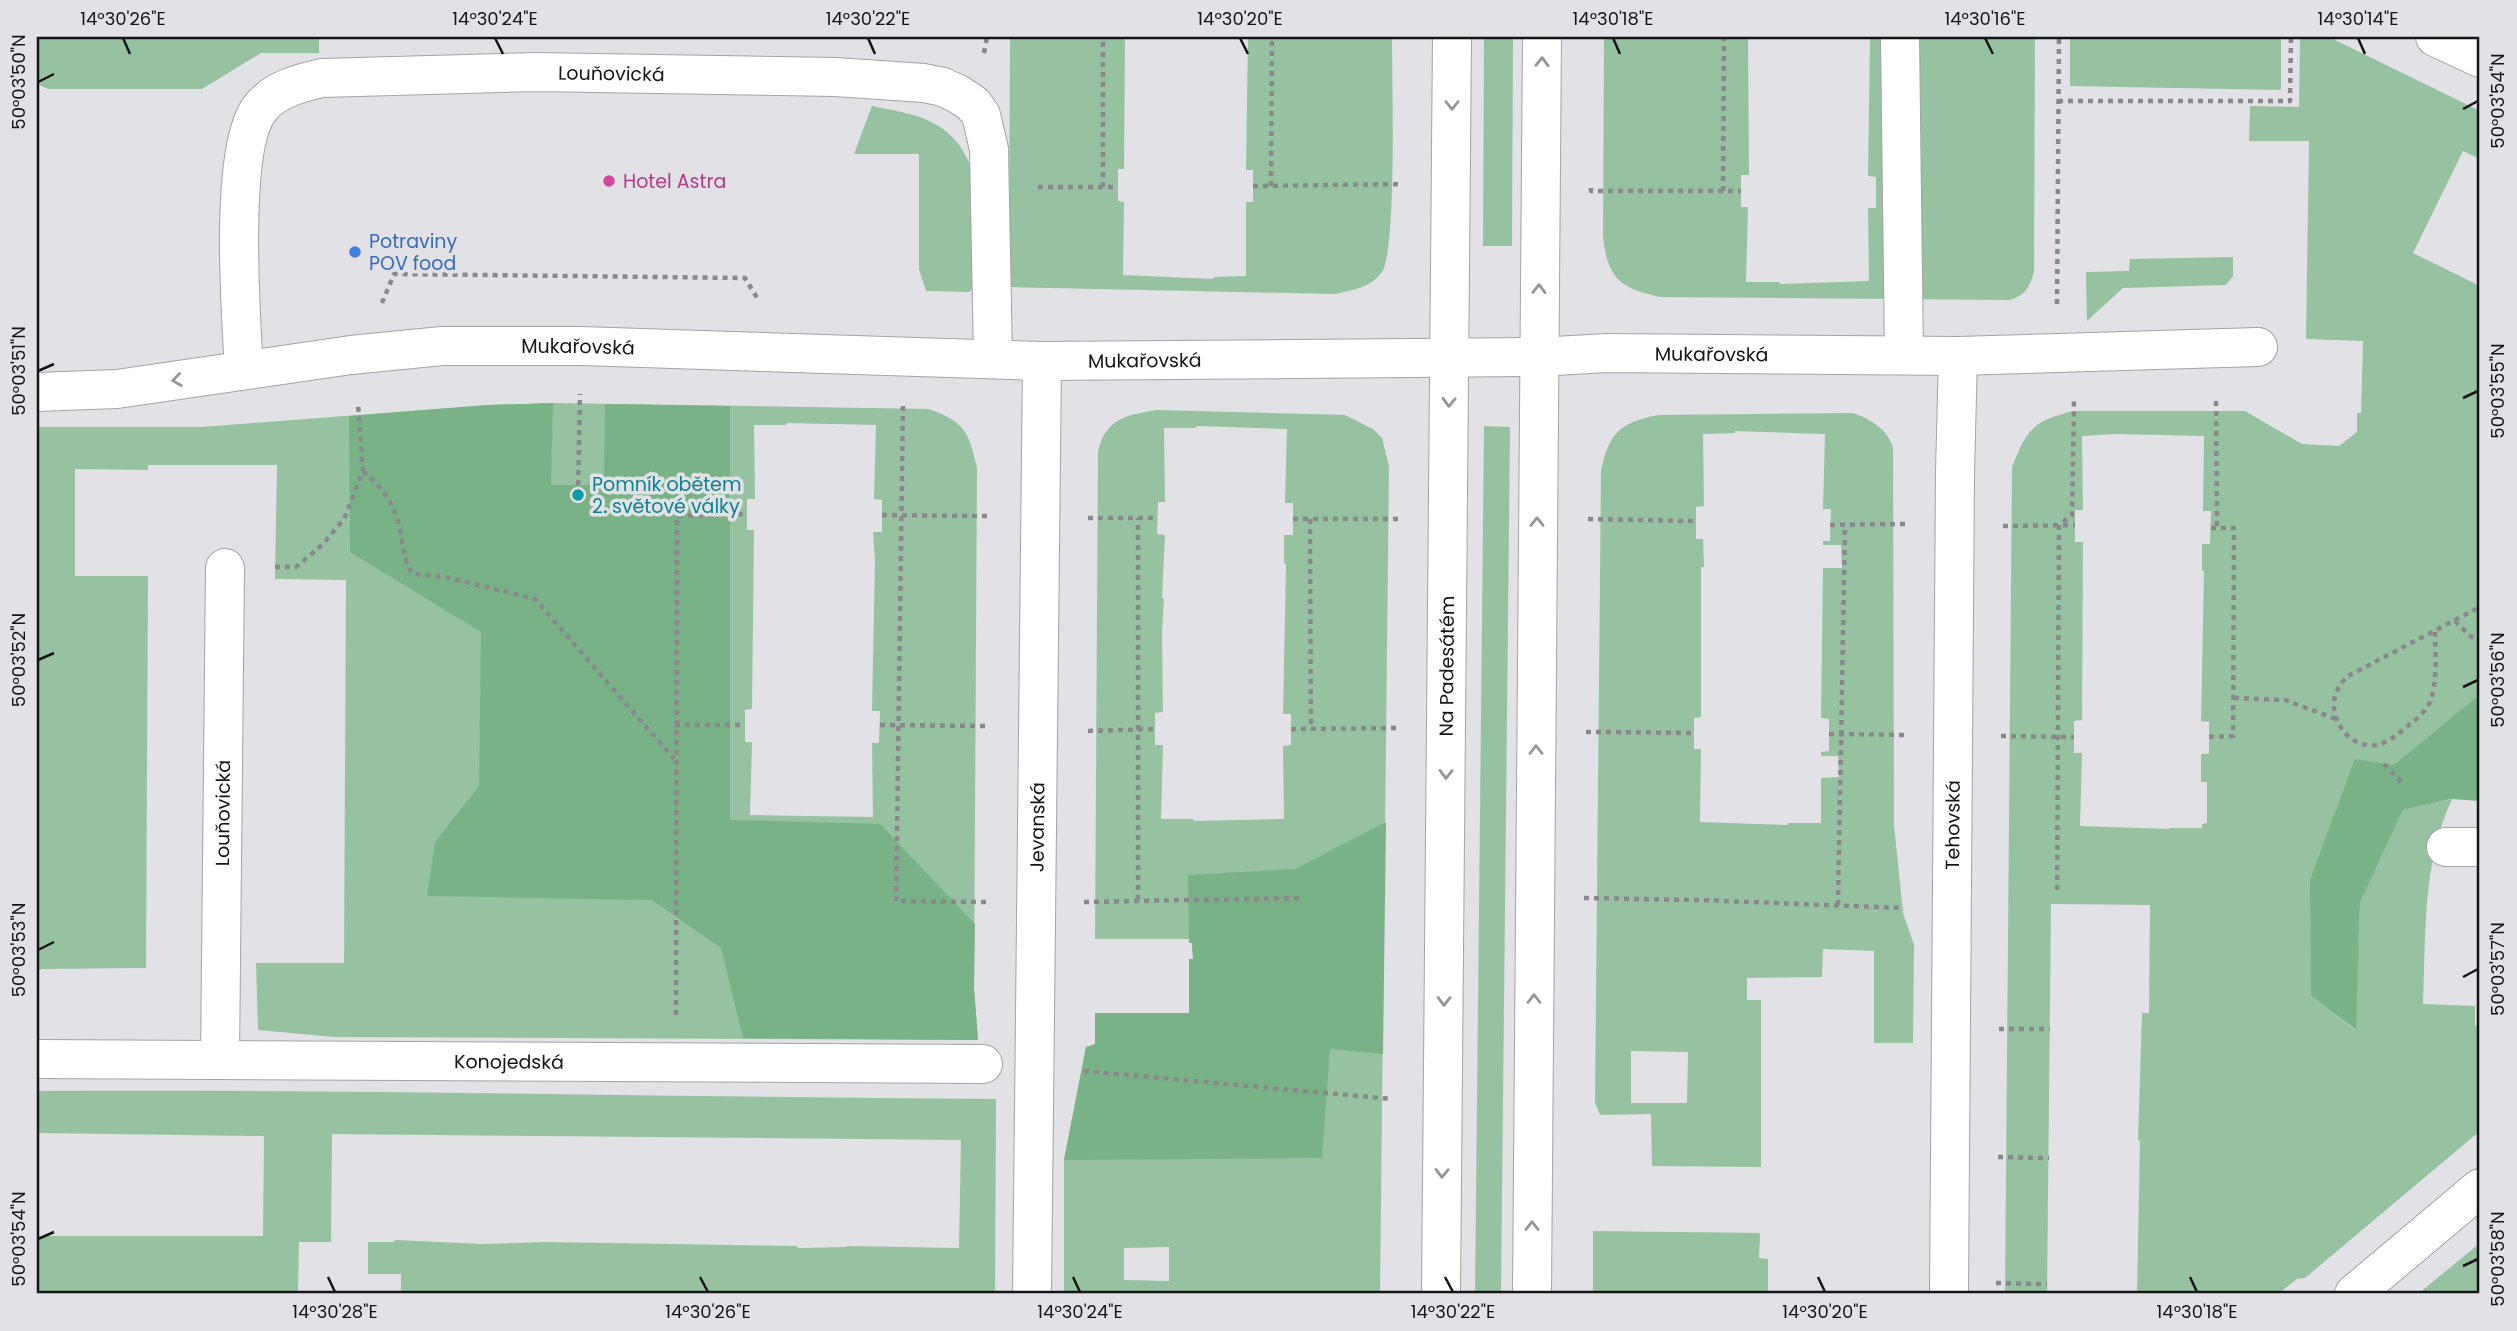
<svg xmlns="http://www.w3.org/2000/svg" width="2517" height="1331" font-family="Poppins,sans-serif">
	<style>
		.green { fill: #97c2a1; fill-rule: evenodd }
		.forest { fill: #7ab288 }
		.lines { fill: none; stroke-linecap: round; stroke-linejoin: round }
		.minor-casing { stroke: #a3a3a8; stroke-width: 40 }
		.major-casing { stroke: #a3a3a8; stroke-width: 40 }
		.path { stroke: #89898d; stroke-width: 4.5; stroke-dasharray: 5 5; stroke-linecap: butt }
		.minor { stroke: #fff; stroke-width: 38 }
		.major { stroke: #fff; stroke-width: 38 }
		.oneway { stroke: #969697 }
		.ticks { fill: none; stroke: #151517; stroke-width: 2.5 }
		.hotel-dot { fill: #d1479c; stroke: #e1e1e6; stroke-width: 2.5 }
		.shop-dot { fill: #3f7fe0; stroke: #e1e1e6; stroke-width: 2.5 }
		.culture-dot { fill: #0f9aa8; stroke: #e1e1e6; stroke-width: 2.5 }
		.labels { text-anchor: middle; stroke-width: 7; stroke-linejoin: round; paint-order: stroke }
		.street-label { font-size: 19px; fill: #151517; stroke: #e1e1e6 }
		.hotel-label { font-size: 19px; fill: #b23c85; stroke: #e1e1e6; text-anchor: start }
		.shop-label { font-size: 19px; fill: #366cbe; stroke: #e1e1e6; text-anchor: start }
		.culture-label { font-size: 19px; fill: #0d838f; stroke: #e1e1e6; text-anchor: start }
		.neatline { fill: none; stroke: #151517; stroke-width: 2.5 }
		.ticks-label { font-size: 18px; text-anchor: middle; fill: #151517 }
	</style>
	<rect width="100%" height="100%" fill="#e1e1e6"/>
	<!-- green -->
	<path class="green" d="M 37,37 L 319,37 L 319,53 L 261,53 L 202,89 L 48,89 L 37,84 Z
		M 1010,37 L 1125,37 L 1124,169 L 1118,169 L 1118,201 L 1124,202 L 1123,275 L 1213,279 L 1214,277 L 1246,276 L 1246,202 L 1253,202 L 1253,170 L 1246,170 L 1248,37 L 1392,37 C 1392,74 1397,250 1382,272 C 1370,288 1353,290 1335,294 L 1009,287 Z
		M 1484,37 L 1513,37 L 1512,246 L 1483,246 Z
		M 1604,37 L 1748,37 L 1749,175 L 1741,175 L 1741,207 L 1748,207 L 1746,282 L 1779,282 L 1780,284 L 1869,281 L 1868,208 L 1876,208 L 1876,177 L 1868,176 L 1870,37 L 2035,37 L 2034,271 C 2030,287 2025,296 2009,300 L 1660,297 C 1620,288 1608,279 1603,237 Z
		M 2070,37 L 2281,37 L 2281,90 L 2070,86 Z
		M 2300,37 L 2329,37 L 2480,111 L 2480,159 L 2463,151 L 2413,253 L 2480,286 L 2480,694 L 2394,766 L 2311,996 L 2355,1030 L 2360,903 L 2403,810 L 2452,799 C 2422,864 2426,934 2423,1004 L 2475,1006 L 2475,1026 L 2480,1026 L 2480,1131 L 2305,1278 L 2297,1279 L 2278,1294 L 2137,1294 L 2140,1141 L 2138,1140 L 2142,1013 L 2149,1013 L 2150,905 L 2051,904 L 2047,1294 L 2005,1294 L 2012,467 C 2027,429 2033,421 2073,411 L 2245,411 L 2302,444 L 2339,446 L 2357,432 L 2357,413 L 2361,413 L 2363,341 L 2306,339 L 2309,141 L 2249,141 L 2250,106 L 2299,107 ZM 2115,434 L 2204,436 L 2203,511 L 2211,511 L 2210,544 L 2202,544 L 2202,571 L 2204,571 L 2201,721 L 2209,722 L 2209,754 L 2201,754 L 2201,782 L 2207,782 L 2207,823 L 2202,824 L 2202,828 L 2170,828 L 2169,829 L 2080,826 L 2082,753 L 2074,753 L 2074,721 L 2082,720 L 2083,542 L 2075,542 L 2075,510 L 2083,510 L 2082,436 Z
		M 872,106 C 917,115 952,119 971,167 L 976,285 L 969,292 L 926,291 L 919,269 L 919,154 L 854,154 Z
		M 2233,257 L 2233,276 L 2226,285 L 2123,288 L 2087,321 L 2086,272 L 2129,271 L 2130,259 Z
		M 553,403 L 929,409 C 965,422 969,432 977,468 L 974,988 L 978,1040 L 334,1037 L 258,1030 L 256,963 L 344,963 L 346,580 L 275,579 L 277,465 L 148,465 L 148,470 L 75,469 L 75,576 L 148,576 L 146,968 L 42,969 L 37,971 L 37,427 L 202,427 L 488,405 ZM 787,423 L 876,425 L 874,499 L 882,500 L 882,532 L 873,532 L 875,560 L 872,711 L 880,711 L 879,743 L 872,743 L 873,817 L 750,815 L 752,742 L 745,742 L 745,710 L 752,709 L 754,530 L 747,530 L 747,499 L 755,499 L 754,425 L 786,425 Z
		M 1156,410 L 1345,415 L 1373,429 L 1382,438 L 1389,466 L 1380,1294 L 1064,1294 L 1064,1160 L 1086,1047 L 1095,1044 L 1095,1013 L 1189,1013 L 1189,959 L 1193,959 L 1192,943 L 1189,943 L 1189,939 L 1095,939 L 1098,452 C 1105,419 1126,415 1156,410 ZM 1197,426 L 1287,429 L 1285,503 L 1293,503 L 1293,535 L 1284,535 L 1284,563 L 1286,564 L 1283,714 L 1291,714 L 1291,745 L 1283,746 L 1284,819 L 1194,821 L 1193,819 L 1161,819 L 1163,745 L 1155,745 L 1155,713 L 1163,712 L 1162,633 L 1164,598 L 1162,598 L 1165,535 L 1157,534 L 1158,502 L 1165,502 L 1164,428 L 1196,428 ZM 1169,1247 L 1169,1281 L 1124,1280 L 1124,1248 Z
		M 1853,413 C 1870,419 1888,429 1893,448 L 1894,825 L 1903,913 L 1914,945 L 1913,1043 L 1874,1043 L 1874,951 L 1823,949 L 1822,977 L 1747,978 L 1747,1000 L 1761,1000 L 1761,1167 L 1652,1166 L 1651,1114 L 1600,1115 L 1595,1103 L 1601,471 C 1609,432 1621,422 1659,415 ZM 1735,431 L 1825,434 L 1823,509 L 1831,509 L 1830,541 L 1823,541 L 1823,545 L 1841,545 L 1842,568 L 1823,568 L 1821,718 L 1829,719 L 1829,751 L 1821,752 L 1821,756 L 1838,756 L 1839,777 L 1821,778 L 1821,823 L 1788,823 L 1788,825 L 1700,822 L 1701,749 L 1694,749 L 1694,718 L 1701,717 L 1701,567 L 1704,567 L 1703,539 L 1696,539 L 1696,507 L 1704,506 L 1703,434 L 1735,433 ZM 1631,1051 L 1688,1052 L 1687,1103 L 1631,1103 Z
		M 1484,426 L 1510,427 L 1501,1294 L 1475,1294 Z
		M 37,1091 C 357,1089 676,1097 996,1099 L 995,1294 L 401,1294 L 401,1274 L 368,1274 L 368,1242 L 394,1242 L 395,1240 L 482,1244 L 546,1242 L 797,1246 L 798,1248 L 846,1247 L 847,1246 L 959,1248 L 961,1140 L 332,1134 L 331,1242 L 299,1242 L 298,1294 L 37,1294 L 37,1236 L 263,1236 L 264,1136 L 37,1133 Z
		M 1593,1231 L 1760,1233 L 1759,1258 L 1768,1259 L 1768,1294 L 1593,1294 Z
		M 2480,1243 L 2480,1294 L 2418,1294 Z"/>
	<!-- forest -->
	<path class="forest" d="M 553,403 L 551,485 L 604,485 L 605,404 L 730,406 L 730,820 L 880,824 L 975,924 L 974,988 L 978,1040 L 743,1038 L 721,948 L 652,900 L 427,896 L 435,842 L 479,786 L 481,632 L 350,552 L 349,416 L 488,405 Z
		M 2480,694 L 2480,801 L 2451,799 L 2403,810 L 2360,903 L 2356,1030 L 2311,996 L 2310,880 L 2355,759 L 2394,765 Z
		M 1386,822 L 1383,1054 L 1330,1049 L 1322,1158 L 1064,1160 L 1086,1047 L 1095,1044 L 1095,1013 L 1189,1013 L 1189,959 L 1193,959 L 1192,943 L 1189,943 L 1188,875 L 1295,869 Z"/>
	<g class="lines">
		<!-- minor casing -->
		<g class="minor-casing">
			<g id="minor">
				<path d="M 1900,37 L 1904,355"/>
				<path id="s1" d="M 244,370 C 241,317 228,146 261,107 C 276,89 300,83 322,78 L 535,72 L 835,77 L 924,83 L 943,87 L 958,94 L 973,104 L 981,115 L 989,149 L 993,359"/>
				<path id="s2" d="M 37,392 L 117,389 L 351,355 L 442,346 L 581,346 L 1042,361 L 1538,357 L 1607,353 L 1958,356 L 2258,347"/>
				<path d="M 2446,847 L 2480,847"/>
				<path id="s3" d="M 37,1059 L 983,1064"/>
				<path id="s4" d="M 220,1060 L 225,568"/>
				<path id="s5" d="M 1032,1294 L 1042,361"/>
				<path id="s6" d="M 1949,1294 L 1955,473 L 1958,356"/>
				<path d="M 2354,1294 L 2480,1188"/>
			</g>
		</g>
		<!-- major casing -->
		<g class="major-casing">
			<g id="major">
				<path d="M 2435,37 L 2480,58"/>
				<path id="s7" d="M 1441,1294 L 1452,37"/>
				<path d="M 1532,1294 L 1542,37"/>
			</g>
		</g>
		<!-- path -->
		<path class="path" d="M 984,53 L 987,37
			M 2058,101 L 2290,101 L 2291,37
			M 1253,186 L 1403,184
			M 1271,186 L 1272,37
			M 1038,187 L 1118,187
			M 1103,187 L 1103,37
			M 1591,188 L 1591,191 L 1741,191
			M 1723,191 L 1724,37
			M 382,303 L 394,274 L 745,278 L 759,301
			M 2057,304 L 2059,37
			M 2216,401 L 2217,527
			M 903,406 L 896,901 L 987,902
			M 363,471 C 378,485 389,496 396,515 C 403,534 401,558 413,574 L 445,577 L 535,599 L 674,759
			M 578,495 L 580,394
			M 882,515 L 989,516
			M 1088,518 L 1157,518
			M 1293,519 L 1398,519
			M 1310,519 L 1311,729
			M 1588,519 L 1696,521
			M 1830,525 L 1906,524
			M 2003,526 L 2075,525
			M 275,567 L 296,567 L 323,544 L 344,519 L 363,471 L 358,404
			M 2455,621 L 2470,636 L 2480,641
			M 2435,632 C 2435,653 2438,681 2430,702 C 2426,711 2417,719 2409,725 C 2399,733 2389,742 2377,745 C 2350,749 2329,721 2335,696 C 2337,689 2342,683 2346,677 L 2480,607
			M 2234,698 L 2285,700 L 2336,719
			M 675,725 L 745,725
			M 880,725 L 988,726
			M 1291,729 L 1399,728
			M 1088,731 L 1155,729
			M 1586,732 L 1694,733
			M 1829,734 L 1905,735
			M 2001,736 L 2074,737
			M 2209,737 L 2233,736 L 2234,528 L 2211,528
			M 2384,764 L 2402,783
			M 2057,890 L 2059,525 L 2072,515 L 2074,401
			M 1584,898 L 1698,900 L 1904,908
			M 1138,900 L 1138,518
			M 1084,902 L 1302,898
			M 1838,905 L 1845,525
			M 676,1015 L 677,516 L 747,514
			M 1999,1029 L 2050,1029
			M 1084,1071 L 1392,1099
			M 1998,1157 L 2049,1158
			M 1996,1283 L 2047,1284"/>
		<!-- minor -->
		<use href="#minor" class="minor"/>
		<!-- major -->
		<use href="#major" class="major"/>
	</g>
	<!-- one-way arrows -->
	<defs><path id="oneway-chevron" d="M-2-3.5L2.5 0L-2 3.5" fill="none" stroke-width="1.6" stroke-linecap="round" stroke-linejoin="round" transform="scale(1.75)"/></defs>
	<g class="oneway">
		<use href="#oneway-chevron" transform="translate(1542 62) rotate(-89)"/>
		<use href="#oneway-chevron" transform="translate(1452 105) rotate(90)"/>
		<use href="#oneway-chevron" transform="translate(1539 289) rotate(-89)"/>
		<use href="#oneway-chevron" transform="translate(177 380) rotate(172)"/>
		<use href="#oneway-chevron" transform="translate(1449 402) rotate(91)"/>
		<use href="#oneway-chevron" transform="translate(1537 522) rotate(-90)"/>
		<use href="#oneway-chevron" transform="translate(1536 750) rotate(-90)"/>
		<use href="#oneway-chevron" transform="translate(1446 774) rotate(91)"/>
		<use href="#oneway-chevron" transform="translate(1534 999) rotate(-90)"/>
		<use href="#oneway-chevron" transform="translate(1444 1001) rotate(91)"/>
		<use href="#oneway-chevron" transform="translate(1442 1173) rotate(91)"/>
		<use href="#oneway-chevron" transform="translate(1532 1226) rotate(-90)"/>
	</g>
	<!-- ticks -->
	<path class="ticks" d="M 123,38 L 130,54M 495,38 L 503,54M 868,38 L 875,54M 1240,38 L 1248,54M 1613,38 L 1620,54M 1985,38 L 1993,54M 2358,38 L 2365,54M 38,82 L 54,74M 2463,109 L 2478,101M 38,371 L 54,364M 2463,398 L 2478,391M 38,660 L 54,653M 2463,687 L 2478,680M 38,950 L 54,942M 2463,977 L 2478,969M 38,1239 L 54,1232M 2463,1266 L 2478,1259M 328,1277 L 335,1292M 700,1277 L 708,1292M 1073,1277 L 1080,1292M 1445,1277 L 1453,1292M 1818,1277 L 1825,1292M 2190,1277 L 2197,1292"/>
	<!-- markers -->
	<circle class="hotel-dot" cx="609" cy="181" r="7"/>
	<circle class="shop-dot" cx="355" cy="252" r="7"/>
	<circle class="culture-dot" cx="578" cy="495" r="7"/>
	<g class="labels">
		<!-- street labels -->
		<g class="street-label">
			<text dy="7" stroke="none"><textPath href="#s1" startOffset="625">Louňovická</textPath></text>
			<text dy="7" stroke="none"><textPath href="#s2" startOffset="544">Mukařovská</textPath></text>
			<text dy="7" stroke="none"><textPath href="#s2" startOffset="1678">Mukařovská</textPath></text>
			<text dy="7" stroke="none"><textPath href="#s2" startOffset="1111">Mukařovská</textPath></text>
			<text dy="7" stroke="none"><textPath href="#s7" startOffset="628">Na Padesátém</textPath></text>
			<text dy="7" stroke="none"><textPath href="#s4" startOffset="247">Louňovická</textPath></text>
			<text dy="7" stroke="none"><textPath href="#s6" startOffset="469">Tehovská</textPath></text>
			<text dy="7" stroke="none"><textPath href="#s5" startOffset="467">Jevanská</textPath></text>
			<text dy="7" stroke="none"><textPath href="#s3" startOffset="472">Konojedská</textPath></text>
		</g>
		<!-- hotel labels -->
		<g class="hotel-label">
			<text x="623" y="188">Hotel Astra</text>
		</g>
		<!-- shop labels -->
		<g class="shop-label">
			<text x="369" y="248">Potraviny<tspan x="369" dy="22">POV food</tspan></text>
		</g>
		<!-- culture labels -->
		<g class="culture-label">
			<text x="592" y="491">Pomník obětem<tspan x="592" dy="22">2. světové války</tspan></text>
		</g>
	</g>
	<!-- border -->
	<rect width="2517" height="1331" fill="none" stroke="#e1e1e6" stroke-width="77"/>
	<rect x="38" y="38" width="2440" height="1254" class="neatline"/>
	<g class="ticks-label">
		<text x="123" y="25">14°30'26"E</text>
		<text x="495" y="25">14°30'24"E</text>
		<text x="868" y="25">14°30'22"E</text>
		<text x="1240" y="25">14°30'20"E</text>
		<text x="1613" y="25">14°30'18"E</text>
		<text x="1985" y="25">14°30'16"E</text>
		<text x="2358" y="25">14°30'14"E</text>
		<text transform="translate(19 82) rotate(-90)" y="6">50°03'50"N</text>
		<text transform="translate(2498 101) rotate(-90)" y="6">50°03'54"N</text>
		<text transform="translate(19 371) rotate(-90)" y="6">50°03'51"N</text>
		<text transform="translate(2498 391) rotate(-90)" y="6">50°03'55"N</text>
		<text transform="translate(19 660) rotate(-90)" y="6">50°03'52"N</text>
		<text transform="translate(2498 680) rotate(-90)" y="6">50°03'56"N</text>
		<text transform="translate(19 950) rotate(-90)" y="6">50°03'53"N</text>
		<text transform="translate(2498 969) rotate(-90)" y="6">50°03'57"N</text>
		<text transform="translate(19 1239) rotate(-90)" y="6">50°03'54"N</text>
		<text transform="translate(2498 1259) rotate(-90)" y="6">50°03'58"N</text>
		<text x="335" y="1318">14°30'28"E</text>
		<text x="708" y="1318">14°30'26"E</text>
		<text x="1080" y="1318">14°30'24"E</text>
		<text x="1453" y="1318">14°30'22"E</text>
		<text x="1825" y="1318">14°30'20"E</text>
		<text x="2197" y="1318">14°30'18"E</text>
	</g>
</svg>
